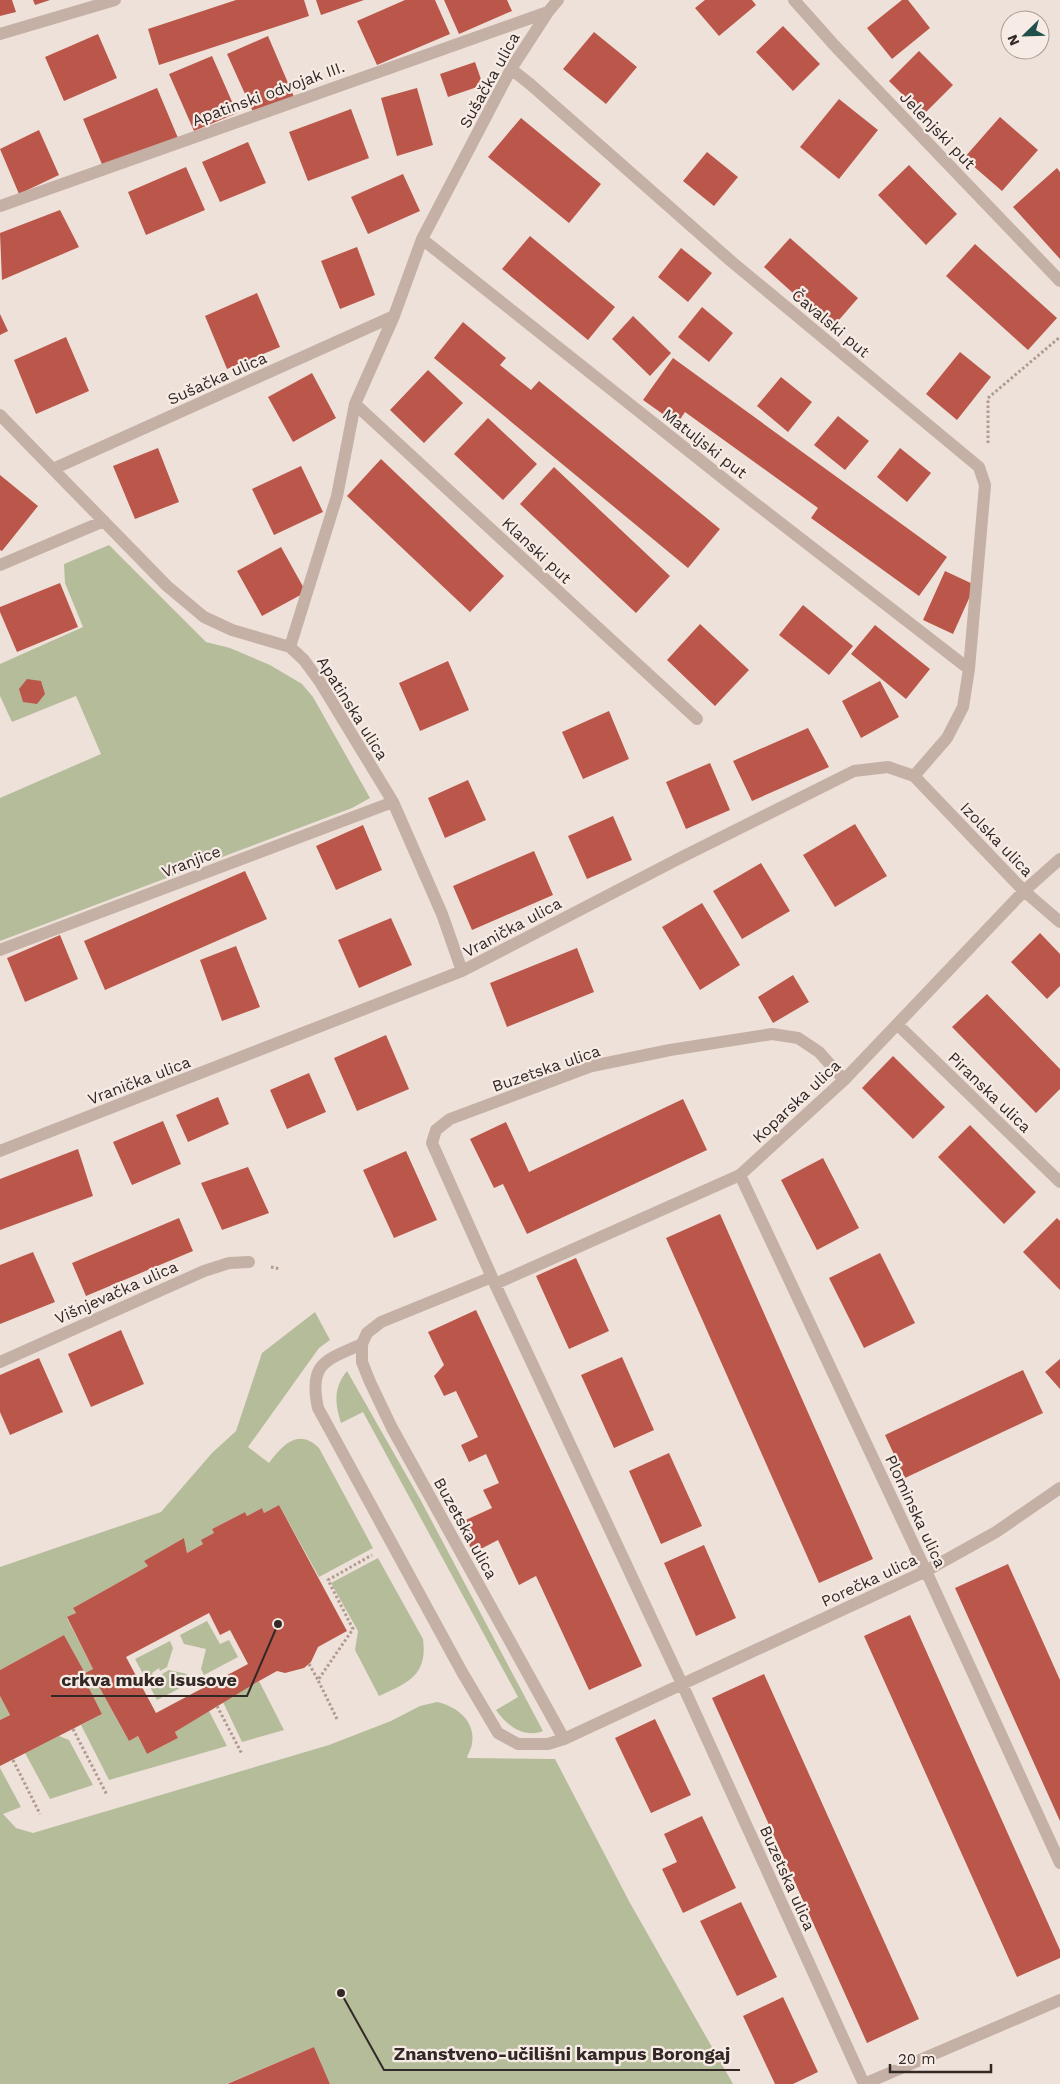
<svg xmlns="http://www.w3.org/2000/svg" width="1060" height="2084" font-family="'Work Sans',sans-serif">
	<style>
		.green { fill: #b5bc9a }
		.building { fill: #bb574a; fill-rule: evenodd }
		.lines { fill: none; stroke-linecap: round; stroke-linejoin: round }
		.path { stroke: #b19a91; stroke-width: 3; stroke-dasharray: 2.5 2.5; stroke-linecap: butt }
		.service { stroke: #c5b0a6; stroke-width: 12 }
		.minor { stroke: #c5b0a6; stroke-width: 12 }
		.labels { text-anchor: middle; stroke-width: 4.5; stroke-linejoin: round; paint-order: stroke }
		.street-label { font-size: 16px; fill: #322826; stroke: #f7ece5 }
		.leader { fill: none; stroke: #322826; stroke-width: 2 }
		.callout-dot { fill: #322826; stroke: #f7ece5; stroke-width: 2 }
		.callout-label { font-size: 18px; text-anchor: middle; font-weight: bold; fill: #322826; stroke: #f7ece5; stroke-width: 4.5; stroke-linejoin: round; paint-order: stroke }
	</style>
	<rect width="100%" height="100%" fill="#eee1d9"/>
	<!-- green -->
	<path class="green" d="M 109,545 L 206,642 L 230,648 L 270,665 L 302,684 L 313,697 L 370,798 L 352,808 L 0,941 L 0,798 L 101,754 L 76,696 L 12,722 L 0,696 L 0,664 L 83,627 L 65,583 L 64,564 Z
		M 315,1312 L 330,1340 L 319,1348 L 248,1447 L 269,1463 C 282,1446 298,1427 319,1448 L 373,1548 L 319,1577 L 279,1505 L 264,1513 L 262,1508 L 247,1516 L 245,1512 L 212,1529 L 214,1533 L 203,1544 L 187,1553 L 184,1538 L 144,1561 L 148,1566 L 73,1608 L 76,1613 L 67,1618 L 93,1669 L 85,1673 L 64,1635 L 0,1670 L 0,1567 L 161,1512 L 212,1453 L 236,1431 L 262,1353 Z
		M 347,1371 L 420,1499 L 543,1731 C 524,1739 506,1725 496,1710 L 518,1697 L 363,1412 L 341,1423 C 335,1404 333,1388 347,1371 Z
		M 378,1558 L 423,1639 C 428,1676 407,1683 379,1696 L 355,1650 L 358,1631 L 331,1583 Z
		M 207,1621 L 220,1644 L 229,1640 L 238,1657 L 204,1675 L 201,1669 L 206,1649 L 184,1644 L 180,1635 Z
		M 170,1641 L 173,1648 L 167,1667 L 160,1671 L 159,1668 L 152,1673 L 156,1681 L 164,1677 L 162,1674 L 169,1670 L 187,1674 L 192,1682 L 157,1700 L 135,1659 Z
		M 259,1681 L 284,1730 L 242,1742 L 223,1702 Z
		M 97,1683 L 129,1741 L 138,1736 L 147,1754 L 178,1738 L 175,1732 L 209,1711 L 227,1746 L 109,1780 L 81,1725 L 102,1714 L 89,1688 Z
		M 0,1696 L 10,1715 L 0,1720 Z
		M 437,1702 C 456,1706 476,1721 472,1743 C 472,1748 468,1753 467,1758 L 555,1759 L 630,1903 L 733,2084 L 330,2084 L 314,2047 L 226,2084 L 0,2084 L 0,1768 L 21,1807 L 3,1814 L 16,1828 L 33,1833 L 329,1745 L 391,1721 L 420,1706 Z
		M 59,1736 L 69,1740 L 93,1785 L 50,1799 L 25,1753 Z"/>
	<!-- building -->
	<path class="building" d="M 0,0 L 12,0 L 16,12 L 0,16 Z
		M 33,0 L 50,0 L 35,5 Z
		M 236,0 L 304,0 L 309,16 L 159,65 L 148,29 Z
		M 316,0 L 364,0 L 321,15 Z
		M 405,0 L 435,0 L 450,34 L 377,65 L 357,21 Z
		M 444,0 L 507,0 L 512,11 L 459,34 Z
		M 705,0 L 752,0 L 756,5 L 719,36 L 695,8 Z
		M 902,0 L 908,0 L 930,28 L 892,59 L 867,28 Z
		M 783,26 L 820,64 L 793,91 L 756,52 Z
		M 594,32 L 637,67 L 606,104 L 563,69 Z
		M 98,34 L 117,78 L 64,101 L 45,57 Z
		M 268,36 L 294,97 L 254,114 L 227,54 Z
		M 919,51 L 953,85 L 923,115 L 889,81 Z
		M 212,56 L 237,113 L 194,131 L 169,74 Z
		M 475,62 L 483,85 L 448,97 L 440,74 Z
		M 157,88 L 178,138 L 104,169 L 83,119 Z
		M 417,88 L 433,145 L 397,156 L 381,98 Z
		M 839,99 L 878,130 L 839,179 L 800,147 Z
		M 351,109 L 369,158 L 308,181 L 289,132 Z
		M 1000,117 L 1038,150 L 1002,191 L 964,158 Z
		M 521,118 L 601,184 L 569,223 L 488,157 Z
		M 39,130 L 59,175 L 19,194 L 0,149 Z
		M 248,142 L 266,183 L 220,202 L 202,162 Z
		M 707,152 L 738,177 L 714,206 L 683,181 Z
		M 909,165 L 957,214 L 926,245 L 878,195 Z
		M 186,167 L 205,210 L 146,235 L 128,192 Z
		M 1057,168 L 1060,172 L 1060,259 L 1013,207 Z
		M 403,174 L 420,211 L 368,234 L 351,197 Z
		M 60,210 L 79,247 L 2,280 L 0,233 Z
		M 530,236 L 615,307 L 588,340 L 502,269 Z
		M 790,238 L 858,298 L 832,328 L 764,267 Z
		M 975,244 L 1057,318 L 1028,350 L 946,276 Z
		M 357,247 L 375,295 L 340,309 L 321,261 Z
		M 681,248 L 712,273 L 688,302 L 658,277 Z
		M 257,293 L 280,347 L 227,369 L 205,316 Z
		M 702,307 L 733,333 L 709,362 L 678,337 Z
		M 0,314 L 8,331 L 0,335 Z
		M 633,316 L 671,353 L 650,376 L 612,339 Z
		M 463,322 L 506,358 L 500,365 L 531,390 L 539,381 L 720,529 L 688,568 L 434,358 Z
		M 66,337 L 89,391 L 36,414 L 14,360 Z
		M 960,352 L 991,377 L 957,420 L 926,394 Z
		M 673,358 L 947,557 L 919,596 L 811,518 L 818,508 L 685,412 L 677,424 L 643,400 Z
		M 428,370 L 463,403 L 424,443 L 390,410 Z
		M 312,373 L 336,418 L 293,442 L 268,397 Z
		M 781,377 L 812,402 L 788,432 L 757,406 Z
		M 838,416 L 869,441 L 845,470 L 814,445 Z
		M 488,418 L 537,464 L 503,500 L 454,454 Z
		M 158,448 L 179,502 L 135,519 L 113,466 Z
		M 900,448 L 931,473 L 907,502 L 877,477 Z
		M 381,459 L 504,576 L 470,612 L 347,496 Z
		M 301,466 L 323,512 L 274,535 L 252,489 Z
		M 554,467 L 670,576 L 636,613 L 520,504 Z
		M 0,475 L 38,506 L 2,551 L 0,550 Z
		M 281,547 L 306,592 L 262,616 L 237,571 Z
		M 945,571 L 975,585 L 953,634 L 923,620 Z
		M 60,583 L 78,627 L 17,652 L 0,612 L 0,607 Z
		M 803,605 L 853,646 L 829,675 L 779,635 Z
		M 700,624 L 749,670 L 715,706 L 667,660 Z
		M 875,625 L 930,669 L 906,699 L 851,654 Z
		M 448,661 L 469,710 L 420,731 L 399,683 Z
		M 27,679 L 41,681 L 45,694 L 37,704 L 23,702 L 19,689 Z
		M 880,681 L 899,717 L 861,738 L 842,701 Z
		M 609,711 L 629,759 L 583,779 L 562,732 Z
		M 808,728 L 829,767 L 752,801 L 733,761 Z
		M 710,763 L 730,810 L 686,829 L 666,782 Z
		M 468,780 L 486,820 L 445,838 L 428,798 Z
		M 613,816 L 632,860 L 587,879 L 568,836 Z
		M 855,824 L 887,876 L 835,907 L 803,855 Z
		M 363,825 L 382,870 L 336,890 L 316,846 Z
		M 534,851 L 553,895 L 472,930 L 453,886 Z
		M 761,863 L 790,911 L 742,939 L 713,891 Z
		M 245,871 L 267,919 L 105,990 L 84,941 Z
		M 702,903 L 740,965 L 700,990 L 662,927 Z
		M 391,918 L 412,965 L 359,988 L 338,940 Z
		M 1040,933 L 1060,954 L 1060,986 L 1047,999 L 1011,962 Z
		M 60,935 L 78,979 L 25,1002 L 7,958 Z
		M 236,946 L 260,1007 L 222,1021 L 200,960 Z
		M 577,948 L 594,992 L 507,1027 L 490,983 Z
		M 793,975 L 809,1002 L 773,1023 L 758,997 Z
		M 987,994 L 1060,1069 L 1060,1089 L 1036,1113 L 952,1027 Z
		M 386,1035 L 409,1089 L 357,1111 L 334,1058 Z
		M 893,1056 L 945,1107 L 913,1139 L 862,1088 Z
		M 309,1073 L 326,1112 L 287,1129 L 270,1090 Z
		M 218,1097 L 229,1124 L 188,1142 L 176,1115 Z
		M 683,1099 L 707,1150 L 527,1234 L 503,1184 L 494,1188 L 470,1139 L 506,1122 L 529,1172 Z
		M 163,1121 L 181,1164 L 132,1185 L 113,1142 Z
		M 970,1125 L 1036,1192 L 1004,1224 L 938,1157 Z
		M 78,1149 L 93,1196 L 0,1230 L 0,1179 Z
		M 406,1151 L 437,1220 L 394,1238 L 363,1170 Z
		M 823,1158 L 859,1228 L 817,1250 L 781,1180 Z
		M 248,1167 L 269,1213 L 222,1230 L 201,1183 Z
		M 720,1214 L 873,1559 L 819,1583 L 666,1238 Z
		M 179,1218 L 193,1251 L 86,1296 L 72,1263 Z
		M 1057,1218 L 1060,1221 L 1060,1290 L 1023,1252 Z
		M 33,1252 L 55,1302 L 0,1324 L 0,1265 Z
		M 880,1253 L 915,1323 L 864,1348 L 829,1278 Z
		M 576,1258 L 609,1331 L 569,1349 L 536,1276 Z
		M 476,1310 L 642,1666 L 589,1690 L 536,1576 L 519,1585 L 498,1540 L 473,1553 L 459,1523 L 492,1508 L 483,1490 L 499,1483 L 486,1454 L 469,1462 L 461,1445 L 478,1437 L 456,1391 L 444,1396 L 434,1376 L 444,1365 L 428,1332 Z
		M 121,1330 L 144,1384 L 91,1407 L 68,1354 Z
		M 622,1357 L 654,1430 L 614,1448 L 581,1375 Z
		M 39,1358 L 63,1412 L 10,1435 L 0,1412 L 0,1375 Z
		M 1060,1359 L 1060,1389 L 1045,1372 Z
		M 1023,1370 L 1043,1413 L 905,1478 L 885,1435 Z
		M 669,1453 L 702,1526 L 661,1544 L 629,1471 Z
		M 279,1505 L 347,1631 L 318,1647 L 311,1662 L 304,1668 L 285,1673 L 277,1671 L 259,1681 L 175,1732 L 178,1738 L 147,1754 L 138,1736 L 129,1741 L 97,1683 L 89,1688 L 102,1714 L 0,1766 L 0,1720 L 10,1715 L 0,1696 L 0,1670 L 64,1635 L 85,1673 L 93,1669 L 67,1617 L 76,1613 L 73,1608 L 148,1566 L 144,1561 L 184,1538 L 187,1553 L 203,1544 L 201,1540 L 214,1533 L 212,1529 L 245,1512 L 247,1516 L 262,1508 L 264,1513 ZM 209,1613 L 220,1635 L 230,1630 L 248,1664 L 156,1713 L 126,1657 Z
		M 704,1545 L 736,1618 L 696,1636 L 664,1563 Z
		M 1008,1564 L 1060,1680 L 1060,1821 L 955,1588 Z
		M 910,1615 L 1060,1950 L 1060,1958 L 1017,1977 L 864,1636 Z
		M 764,1674 L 919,2019 L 867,2043 L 712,1698 Z
		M 655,1719 L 691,1795 L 651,1813 L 615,1738 Z
		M 702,1816 L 736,1888 L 683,1913 L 662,1869 L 677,1862 L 664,1834 Z
		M 741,1902 L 777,1977 L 737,1996 L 700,1921 Z
		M 783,1997 L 818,2072 L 793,2084 L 775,2084 L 743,2016 Z
		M 314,2047 L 330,2084 L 227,2084 Z"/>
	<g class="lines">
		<!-- path -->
		<path class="path" d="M 988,443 L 988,398 L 1060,337
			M 271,1267 L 280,1269
			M 309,1664 L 318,1680
			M 217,1706 L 242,1754
			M 337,1719 L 318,1680 L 353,1629 L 328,1580 L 372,1555
			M 73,1729 L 107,1795
			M 13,1760 L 40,1814"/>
		<!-- service -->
		<path class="service" d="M 362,1344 C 326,1360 308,1363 318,1408 L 462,1672 L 498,1733 L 518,1744 L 548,1744 L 564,1739"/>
		<!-- minor -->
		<path class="minor" d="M 794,0 L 835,46 L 1060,281
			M 0,34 L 115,0
			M 0,206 L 548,12
			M 422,239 L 734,487 L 969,669
			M 355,404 L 697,719
			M 0,415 L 167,586 L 204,617 L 232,630 L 290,647 L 304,660 L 320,682 L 393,802 L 442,914 L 462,971
			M 53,469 L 394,316
			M 0,565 L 104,521
			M 290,647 L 337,496 L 355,404 L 394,316 L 422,239 L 511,69 L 548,12 L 558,0
			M 914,776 L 1024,891 L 1060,922
			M 0,950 L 393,802
			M 898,1025 L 1060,1182
			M 844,1080 L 819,1052 L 798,1038 L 772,1034 L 670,1050 L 592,1066 L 450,1119 L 436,1130 L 432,1143 L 495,1284 L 683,1686 L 864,2084
			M 0,1151 L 462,971 L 682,857 L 854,771 L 888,767 L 914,776 L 947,738 L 963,707 L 969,669 L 985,485 L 979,467 L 732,262 L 530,84 L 511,69
			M 740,1175 L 926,1571 L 1060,1863
			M 492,1277 L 381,1322 L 367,1333 L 362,1344 L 362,1362 L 370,1382 L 392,1428 L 564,1739 L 926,1571 L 996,1532 L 1060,1488
			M 495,1284 L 740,1175 L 844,1080 L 1024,891 L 1060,859
			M 0,1362 L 204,1271 L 229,1263 L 249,1262
			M 864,2084 L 1060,2000"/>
	</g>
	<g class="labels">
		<!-- street labels -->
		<g class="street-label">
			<text transform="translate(489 80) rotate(-61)" y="6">Sušačka ulica</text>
			<text transform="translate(268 93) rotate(-20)" y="6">Apatinski odvojak III.</text>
			<text transform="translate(938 130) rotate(46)" y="6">Jelenjski put</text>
			<text transform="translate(831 323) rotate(40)" y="6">Čavalski put</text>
			<text transform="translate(217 378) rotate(-24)" y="6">Sušačka ulica</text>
			<text transform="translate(705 443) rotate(38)" y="6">Matuljski put</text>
			<text transform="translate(537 550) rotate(43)" y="6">Klanski put</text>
			<text transform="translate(353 708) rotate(58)" y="6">Apatinska ulica</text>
			<text transform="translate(997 839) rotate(46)" y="6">Izolska ulica</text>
			<text transform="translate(191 861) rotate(-21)" y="6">Vranjice</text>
			<text transform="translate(512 927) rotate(-28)" y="6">Vranička ulica</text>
			<text transform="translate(546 1068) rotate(-19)" y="6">Buzetska ulica</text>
			<text transform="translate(139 1080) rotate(-21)" y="6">Vranička ulica</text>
			<text transform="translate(990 1092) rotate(44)" y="6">Piranska ulica</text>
			<text transform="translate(796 1101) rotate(-43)" y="6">Koparska ulica</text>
			<text transform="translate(116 1292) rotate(-24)" y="6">Višnjevačka ulica</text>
			<text transform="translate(916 1511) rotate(65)" y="6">Plominska ulica</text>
			<text transform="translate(466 1528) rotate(61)" y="6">Buzetska ulica</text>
			<text transform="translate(869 1580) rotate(-25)" y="6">Porečka ulica</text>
			<text transform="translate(788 1878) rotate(66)" y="6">Buzetska ulica</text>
		</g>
	</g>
	<!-- callouts -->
	<path class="leader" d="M278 1624L247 1696H51M341 1993L384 2070H740"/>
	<g class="callout-dot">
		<circle cx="278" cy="1624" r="5"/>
		<circle cx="341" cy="1993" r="5"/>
	</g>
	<g class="callout-label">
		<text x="149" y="1686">crkva muke Isusove</text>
		<text x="562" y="2060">Znanstveno-učilišni kampus Borongaj</text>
	</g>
	<!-- north arrow -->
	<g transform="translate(1025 35) rotate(247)"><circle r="24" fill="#f7ece5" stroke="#a89e99"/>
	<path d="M0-4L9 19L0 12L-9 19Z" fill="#20504c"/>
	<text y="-8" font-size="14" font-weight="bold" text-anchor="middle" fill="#322826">N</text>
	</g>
	<!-- scale -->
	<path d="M890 2064v8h101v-8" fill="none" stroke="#322826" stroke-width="2.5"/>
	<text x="898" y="2064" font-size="15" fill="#322826" stroke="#f7ece5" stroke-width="4" paint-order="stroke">20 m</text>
</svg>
